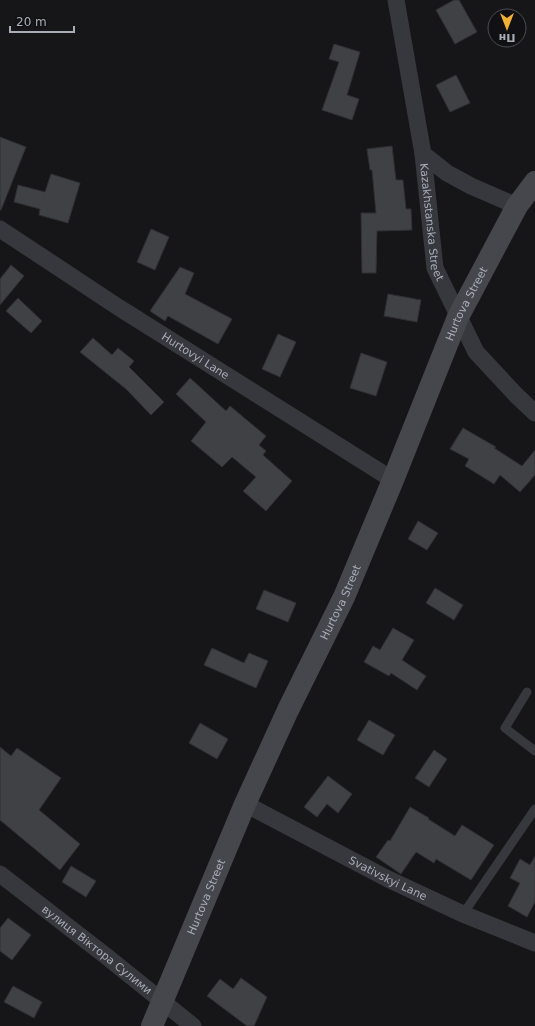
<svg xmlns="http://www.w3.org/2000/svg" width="535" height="1026" font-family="'DejaVu Sans',sans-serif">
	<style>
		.building { fill: #404145; stroke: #303034 }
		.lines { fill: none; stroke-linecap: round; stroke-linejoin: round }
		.lane { stroke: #37383d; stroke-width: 9 }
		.street { stroke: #37383d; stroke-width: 17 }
		.secondary { stroke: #45474d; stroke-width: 22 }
		.labels { text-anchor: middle; stroke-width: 4; stroke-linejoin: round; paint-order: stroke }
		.street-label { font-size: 11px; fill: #a8adb8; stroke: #111113 }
	</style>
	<rect width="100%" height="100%" fill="#161618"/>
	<!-- building -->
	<path class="building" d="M 454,0 L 459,0 L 477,32 L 455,44 L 436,10 Z
		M 334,44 L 360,52 L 347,95 L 359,99 L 352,120 L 322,110 L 339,62 L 329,59 Z
		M 456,75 L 470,103 L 450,112 L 436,85 Z
		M 0,137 L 26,147 L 1,210 L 0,210 Z
		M 392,146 L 396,180 L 403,180 L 406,209 L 411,209 L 412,230 L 377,231 L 376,273 L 362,273 L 361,213 L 376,213 L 372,170 L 370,170 L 367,149 Z
		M 51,174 L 80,183 L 68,223 L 39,215 L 40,209 L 14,202 L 18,185 L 45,192 Z
		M 151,229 L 169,237 L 155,270 L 137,262 Z
		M 11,265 L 24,276 L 0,305 L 0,279 Z
		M 180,267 L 194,273 L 185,294 L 232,319 L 218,344 L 168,316 L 165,321 L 150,311 Z
		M 388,294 L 421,300 L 417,322 L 384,316 Z
		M 18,298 L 42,321 L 31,333 L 6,311 Z
		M 278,334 L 296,342 L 280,377 L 262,369 Z
		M 93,338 L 112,355 L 118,348 L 134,361 L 129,367 L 164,402 L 151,415 L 126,389 L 80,352 Z
		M 361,353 L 387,362 L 376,396 L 350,388 Z
		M 190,378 L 226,411 L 230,406 L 266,436 L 259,445 L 266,451 L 263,455 L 292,481 L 266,511 L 243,491 L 256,477 L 232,457 L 222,467 L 191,441 L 206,422 L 176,394 Z
		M 463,428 L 496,447 L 494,448 L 522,466 L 535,450 L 535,475 L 520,492 L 500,475 L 494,484 L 465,466 L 469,459 L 450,449 Z
		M 418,521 L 438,533 L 427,550 L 408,539 Z
		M 435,588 L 463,605 L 454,620 L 426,603 Z
		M 264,590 L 296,603 L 288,622 L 256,609 Z
		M 393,628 L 414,640 L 402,660 L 426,676 L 417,690 L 391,673 L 389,676 L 364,662 L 373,646 L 380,650 Z
		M 212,648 L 244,663 L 249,653 L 268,661 L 256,688 L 204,665 Z
		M 369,720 L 395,735 L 383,755 L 357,740 Z
		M 200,723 L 228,739 L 217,759 L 189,743 Z
		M 0,747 L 11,756 L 17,748 L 61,778 L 39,810 L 80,844 L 60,870 L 0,820 Z
		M 434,750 L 447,759 L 429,787 L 415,778 Z
		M 328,776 L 352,794 L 338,813 L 327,804 L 317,817 L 304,807 Z
		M 410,807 L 429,818 L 428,819 L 455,836 L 462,825 L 494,845 L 471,880 L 436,859 L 434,863 L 416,852 L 401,874 L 376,857 L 388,840 L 390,841 Z
		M 535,856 L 535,902 L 527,917 L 508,906 L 520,883 L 510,878 L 520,859 L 530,865 Z
		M 71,866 L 96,881 L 86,897 L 62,882 Z
		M 8,918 L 31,935 L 12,960 L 0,951 L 0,928 Z
		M 241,978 L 267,997 L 254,1026 L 247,1026 L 207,996 L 220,979 L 233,989 Z
		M 13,986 L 42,1002 L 34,1018 L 4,1002 Z"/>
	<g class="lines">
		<!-- lane -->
		<path class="lane" d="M 527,692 L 505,728 L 535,751
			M 463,914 L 535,809"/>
		<!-- street -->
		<g class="street">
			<path id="s1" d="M 396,0 L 423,154 L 435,268 L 476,352 L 516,395 L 535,413"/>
			<path d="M 423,154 L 447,173 L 471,186 L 517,206"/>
			<path id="s2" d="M 0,229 L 118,307 L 393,480"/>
			<path id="s3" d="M 245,804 L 388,879 L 463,914 L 535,943"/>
			<path id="s4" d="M 0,874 L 106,956 L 193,1026"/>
		</g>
		<!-- secondary -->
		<path class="secondary" id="s5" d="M 152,1026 L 245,804 L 288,710 L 344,597 L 393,480 L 458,317 L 517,206 L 535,182"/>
	</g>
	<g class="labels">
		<!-- street labels -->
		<g class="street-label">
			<text dy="4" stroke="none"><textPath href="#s1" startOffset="225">Kazakhstanska Street</textPath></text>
			<text dy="4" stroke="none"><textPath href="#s5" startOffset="788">Hurtova Street</textPath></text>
			<text dy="4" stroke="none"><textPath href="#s2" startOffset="233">Hurtovyi Lane</textPath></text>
			<text dy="4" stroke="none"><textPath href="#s5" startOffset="464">Hurtova Street</textPath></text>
			<text dy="4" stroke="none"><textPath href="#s3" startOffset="161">Svativskyi Lane</textPath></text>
			<text dy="4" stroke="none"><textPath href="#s5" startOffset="140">Hurtova Street</textPath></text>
			<text dy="4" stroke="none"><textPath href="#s4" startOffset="123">вулиця Віктора Сулими</textPath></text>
		</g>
	</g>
	<!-- north arrow -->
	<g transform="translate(507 28) rotate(180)"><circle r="19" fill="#111113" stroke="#4d4f55"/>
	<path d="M0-3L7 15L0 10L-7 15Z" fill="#f2b134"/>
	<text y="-6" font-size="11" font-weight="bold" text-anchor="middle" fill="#a8adb8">Пн</text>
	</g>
	<!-- scale -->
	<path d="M10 26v6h64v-6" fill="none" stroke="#a8adb8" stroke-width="2"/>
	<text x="16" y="26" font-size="12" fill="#a8adb8" stroke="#111113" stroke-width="3" paint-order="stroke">20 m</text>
</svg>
